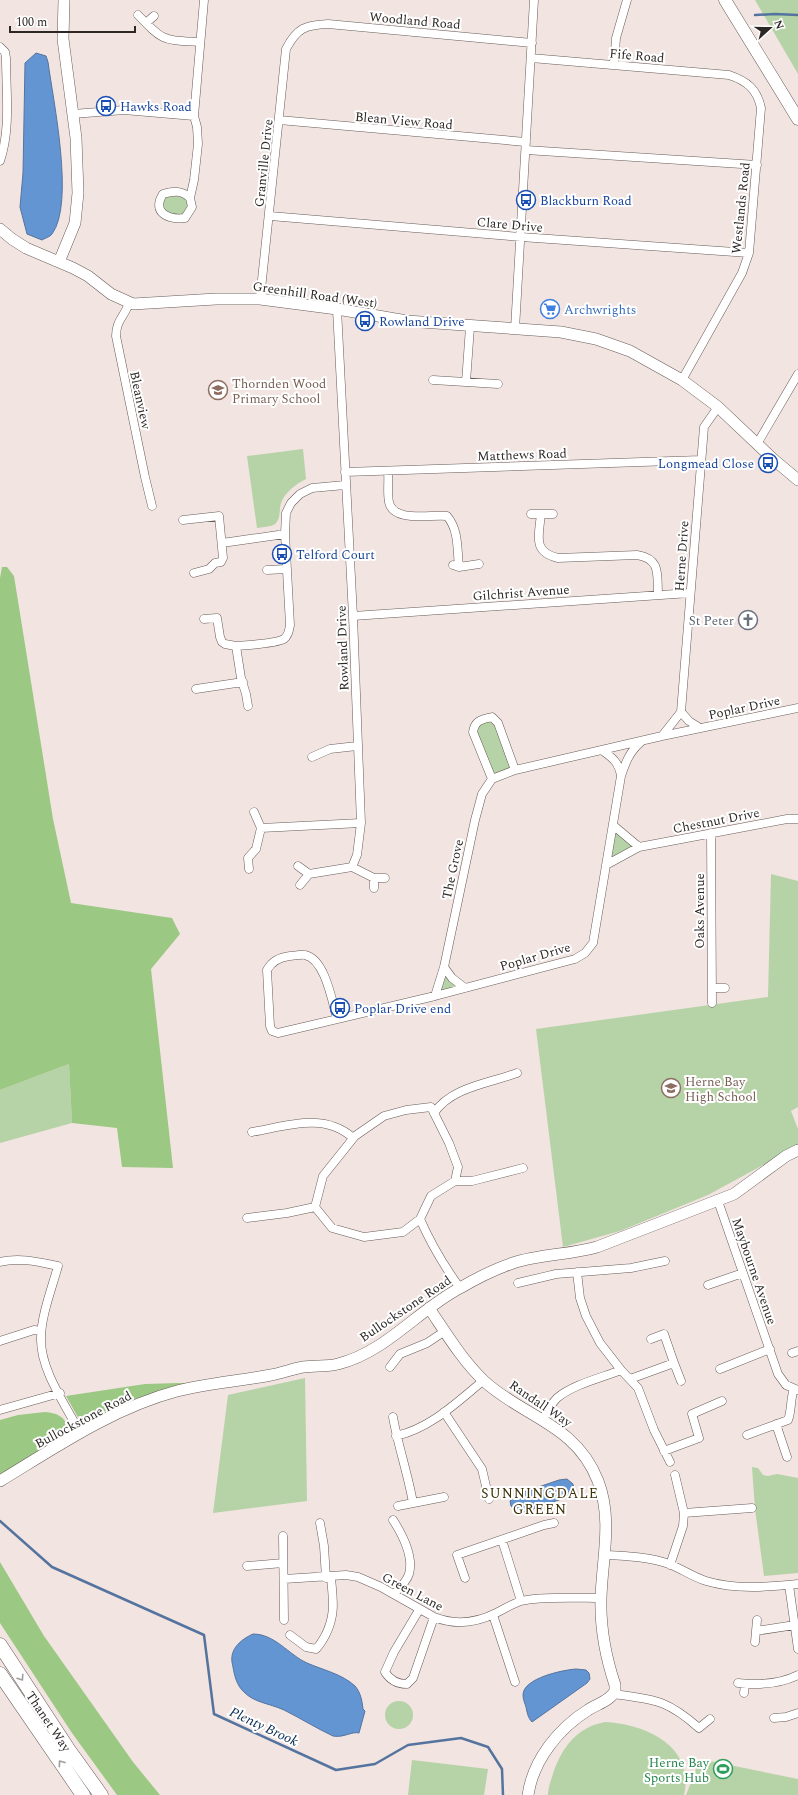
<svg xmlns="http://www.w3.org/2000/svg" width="798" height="1795" font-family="Spectral,serif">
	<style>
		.green { fill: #b6d2a7 }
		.forest { fill: #9bc882 }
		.water { fill: #6495d3; stroke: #54749f }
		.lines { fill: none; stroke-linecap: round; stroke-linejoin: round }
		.stream { stroke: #54749f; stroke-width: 2.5 }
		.street-casing { stroke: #675c58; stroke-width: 9 }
		.secondary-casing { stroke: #675c58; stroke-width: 12 }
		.primary-casing { stroke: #675c58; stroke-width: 13 }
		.highway-casing { stroke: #675c58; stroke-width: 15 }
		.street { stroke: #fff; stroke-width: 8 }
		.secondary { stroke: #fff; stroke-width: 11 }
		.primary { stroke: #fff; stroke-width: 12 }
		.highway { stroke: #fff; stroke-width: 14 }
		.oneway { stroke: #a09e9d }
		.labels { text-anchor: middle; stroke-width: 4; stroke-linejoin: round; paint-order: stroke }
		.street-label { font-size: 13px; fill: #2d2826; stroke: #fff }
		.transit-label { font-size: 13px; fill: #164399; stroke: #fff; text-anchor: start }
		.shop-label { font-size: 13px; fill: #366cbe; stroke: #fff; text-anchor: start }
		.education-label { font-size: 13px; fill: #785e54; stroke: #fff; text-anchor: start }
		.worship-label { font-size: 13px; fill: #5b616d; stroke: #fff; text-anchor: end }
		.leisure-label { font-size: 13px; fill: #27864d; stroke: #fff; text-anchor: end }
		.neighbourhood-label { font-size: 14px; letter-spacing: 1px; fill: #3d3005; stroke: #fff }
		.water-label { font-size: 14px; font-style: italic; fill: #062951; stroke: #fff }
	</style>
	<rect width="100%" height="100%" fill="#f2e4e0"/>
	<!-- green -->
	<path class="green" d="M 755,0 L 798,0 L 798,74 Z
		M 173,192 L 190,198 L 185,218 L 175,219 L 160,208 L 163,194 Z
		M 303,449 L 306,479 C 296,484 285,492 281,503 C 279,509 281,519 275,524 C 271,527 262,527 257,528 L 247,456 Z
		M 492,717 L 515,770 L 492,779 L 474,725 Z
		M 614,826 L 639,847 L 606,865 Z
		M 771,874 L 798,881 L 798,1107 L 791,1111 L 798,1129 L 798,1146 L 708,1195 L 620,1231 L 563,1247 L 536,1029 L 768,997 Z
		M 444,967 L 465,988 L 435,996 Z
		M 69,1064 L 72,1123 L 0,1143 L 0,1090 Z
		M 305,1378 L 307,1501 L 213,1513 L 228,1395 Z
		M 752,1467 L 758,1468 L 763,1475 L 768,1476 L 777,1474 L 798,1478 L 798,1573 L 764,1576 L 755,1509 Z
		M385 1715a14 14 0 1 1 28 0a14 14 0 1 1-28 0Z
		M 605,1722 C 646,1724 695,1746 684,1795 L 548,1795 C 548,1789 550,1783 552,1777 C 560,1750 576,1727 605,1722 Z
		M 700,1759 L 798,1779 L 798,1795 L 686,1795 Z
		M 412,1760 L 488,1769 L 484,1795 L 408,1795 Z"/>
	<!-- forest -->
	<path class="forest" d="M 2,567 L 7,567 L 14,576 L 53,819 L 71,903 L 172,918 L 180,934 L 151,969 L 173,1168 L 122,1167 L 117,1128 L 72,1123 L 69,1064 L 0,1090 L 0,578 Z
		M 178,1383 L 187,1383 L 188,1385 L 90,1424 L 80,1421 L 66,1396 L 145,1384 Z
		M 45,1412 C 60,1413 71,1420 66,1437 L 0,1479 L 0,1420 L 18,1415 Z
		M 0,1562 L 44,1636 L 133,1762 L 160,1795 L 117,1795 L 72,1733 L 0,1623 Z"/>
	<!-- water -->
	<path class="water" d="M 36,53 L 46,56 L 48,62 C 53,100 75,203 52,234 C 50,237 45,238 42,240 L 27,234 L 20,207 L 23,173 L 25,63 Z
		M 567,1479 L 573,1484 L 574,1491 L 570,1496 L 519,1514 L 511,1506 L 510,1501 L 518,1494 L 559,1480 Z
		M 253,1634 C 275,1634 289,1655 307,1663 C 323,1670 342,1674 355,1686 C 361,1693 362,1701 363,1709 L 365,1711 L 359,1733 C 352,1731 344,1738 333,1736 C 316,1728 300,1718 284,1710 C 269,1703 253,1703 242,1690 C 235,1682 234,1672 232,1662 C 230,1648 242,1639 253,1634 Z
		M 576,1669 L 586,1670 L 589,1673 L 590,1679 L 587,1683 L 532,1722 C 528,1718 527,1712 526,1707 C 525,1704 523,1699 523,1695 C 523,1678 563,1670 576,1669 Z"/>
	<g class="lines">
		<!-- stream -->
		<path class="stream" d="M 755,15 L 775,14 L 798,15
			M 0,1521 L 52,1567 L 204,1635 L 214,1714 L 336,1770 L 375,1764 L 408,1745 L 461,1738 L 488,1747 L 502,1769 L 503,1795"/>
		<!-- street casing -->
		<g class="street-casing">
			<path id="street" d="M 138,15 C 164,42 163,40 200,42
				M 146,23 L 154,16
				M 0,47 L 5,52 L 6,58 C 6,91 11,129 0,161
				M 531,58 L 729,75 C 747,81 757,89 761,108 L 749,253 L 742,273 L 682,380
				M 614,65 L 616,38 L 627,0
				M 73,114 L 124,110 L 194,116
				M 279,120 L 526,142
				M 526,150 L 757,165
				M 190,198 C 182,190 174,191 163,194 C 151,213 169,220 185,218 L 192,207 L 190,198 L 194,180 L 198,144 L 197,127 L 194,116 L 204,0
				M 270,216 L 521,237 L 749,253
				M 260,299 L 286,49 C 297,28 305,25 328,24 L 532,43
				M 129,303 C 125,316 116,320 116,336 L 145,477 L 152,506
				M 337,309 L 353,616 L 361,823 L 357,855 L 352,867
				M 515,329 L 534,0
				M 433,380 L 498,384
				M 466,382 L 470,327
				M 757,444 L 798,374
				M 388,471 C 389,481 387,493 389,502 C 393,523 431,514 447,516 C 459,530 457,549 459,567
				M 345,472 L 701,460
				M 531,514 L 553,514
				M 541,514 C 539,535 532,552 558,558 L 637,555 C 661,559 657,574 658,594
				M 183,520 L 219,516 L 223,558 L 221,562 L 215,563 L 209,569 L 194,573
				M 222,543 L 285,534
				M 453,565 L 459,567 L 479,564
				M 267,570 L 287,569
				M 353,616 L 690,593
				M 204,619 L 217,618 L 220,637 L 222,642 L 225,644 L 236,646 C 248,645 274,644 284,639 C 289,635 289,630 290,625 L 285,534 L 286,513 L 291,503 L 300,494 L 312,488 L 345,485
				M 236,646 L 241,678 L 246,694 L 248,706
				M 196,689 L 243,682
				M 681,712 L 689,721 L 700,728
				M 662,736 L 681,712 L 704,427 L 718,407
				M 603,751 C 613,758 619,763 621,776
				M 312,757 L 330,749 L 357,746
				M 492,779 L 473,732 C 475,720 481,720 492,717 L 498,723 L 515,770
				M 254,812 L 261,828
				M 614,826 L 639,847
				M 711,833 L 712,1003
				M 606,865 L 639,847 L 787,819 L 798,819
				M 298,866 L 309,874
				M 249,869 L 248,858 L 256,849 L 261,828 L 361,823
				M 374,878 L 374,888
				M 300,885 L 309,874 L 352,867 L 374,878 L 385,878
				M 444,967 L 452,978 L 465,988
				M 712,988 L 725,988
				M 435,996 L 444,967 L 475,820 L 482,794 L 492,779 L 515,770 L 662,736 L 798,708
				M 337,1018 C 332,1001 325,959 305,955 C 301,954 294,956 290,956 C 280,957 272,961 267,970 L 270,1026 L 272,1031 L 278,1033 L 435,996 L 575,959 L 585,953 L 593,943 L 621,776 C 626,761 630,751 642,741
				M 431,1107 L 449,1143 L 458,1167 L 455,1181 L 431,1196 L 420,1219 L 403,1232 L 364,1237 L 332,1228 L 315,1207 L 323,1176 L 355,1136 L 384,1116 L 406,1110 Z
				M 434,1113 C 451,1087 490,1083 517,1073
				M 252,1132 C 287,1126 324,1112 353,1138
				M 455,1181 L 472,1181 L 523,1168
				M 718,1201 L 778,1374 L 786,1385 L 798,1390
				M 247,1218 L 287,1213 L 315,1207
				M 420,1219 C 431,1244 444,1266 460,1288
				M 0,1262 C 19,1257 39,1262 58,1266 C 52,1288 41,1316 41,1338 C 40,1370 66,1405 80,1433
				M 577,1272 L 580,1298 L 586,1316 L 600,1343 L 621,1370 L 638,1388 L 654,1430 L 670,1462
				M 518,1283 L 556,1274 L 631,1268 L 665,1261
				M 708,1285 L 743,1273
				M 651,1339 L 664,1334 L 674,1363
				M 0,1341 L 34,1330 L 41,1331
				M 792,1353 L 798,1351
				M 390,1367 L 400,1354 L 427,1343 L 445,1331
				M 720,1369 L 770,1349
				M 630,1379 L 674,1363 L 681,1381
				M 0,1410 L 60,1393
				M 444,1412 L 482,1469 L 489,1499
				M 393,1417 C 398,1446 408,1474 413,1503
				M 543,1419 C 547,1412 551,1404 557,1398 C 574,1384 601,1378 621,1370
				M 776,1424 L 787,1457
				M 747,1435 L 788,1420 C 792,1410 790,1399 794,1389
				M 396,1436 C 431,1428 457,1402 484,1380
				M 664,1451 L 699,1438 L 692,1414 L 722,1401
				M 398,1506 L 444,1497
				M 684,1513 L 752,1508
				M 393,1520 C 402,1534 414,1556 409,1574 C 407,1581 399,1589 394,1594
				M 320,1523 L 324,1546 L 326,1578
				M 283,1536 L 284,1620
				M 502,1540 L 521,1601
				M 605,1555 C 626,1556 650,1557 669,1564 C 682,1569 693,1577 706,1581 C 736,1590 767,1587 798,1584
				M 670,1565 L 683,1526 L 684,1513 L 675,1475
				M 247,1566 L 283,1563
				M 465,1578 L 457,1555 L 544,1525 L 554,1523
				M 284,1579 L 346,1575 L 358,1577 L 381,1587 L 434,1617 C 454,1625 476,1623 496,1613 C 504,1609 512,1604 521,1601 C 540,1596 580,1598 601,1598
				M 789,1585 L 798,1649
				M 419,1610 L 394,1652 L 385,1672 C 390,1680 398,1684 407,1684 L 413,1678 L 434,1617
				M 493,1615 L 515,1682
				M 756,1631 L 795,1625
				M 290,1635 L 306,1647 L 316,1649 C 320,1645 322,1641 325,1636 C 336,1615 333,1600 331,1578
				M 755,1642 L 757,1620
				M 738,1683 C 757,1685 780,1684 798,1675
				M 744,1693 L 745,1684
				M 614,1694 C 655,1700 666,1699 699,1728 L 710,1719
				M 774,1718 L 786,1717 L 798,1713"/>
		</g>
		<!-- secondary casing -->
		<g class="secondary-casing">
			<path id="secondary" d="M 0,229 L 12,239 L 26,248 L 73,268 L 88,276 L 111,294 L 133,304 L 216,299 L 260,299 L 337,309 L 407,321 L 561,332 L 596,339 L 630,351 L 682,380 L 718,407 L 773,459 L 798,480
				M 59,262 L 75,223 L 78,193 L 76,138 L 63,39 L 64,0
				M 429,1308 C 446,1333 462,1360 484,1381 C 523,1417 576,1424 598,1481 C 613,1520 602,1559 601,1598 C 600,1629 605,1655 615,1685 L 615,1691 C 610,1701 597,1704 588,1710 C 559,1728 533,1760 528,1795
				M 0,1481 C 56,1447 113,1408 177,1391 C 208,1383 240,1381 271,1375 C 282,1373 292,1369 303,1367 C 314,1365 327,1367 338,1364 C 386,1352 418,1310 460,1288 C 477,1278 495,1269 513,1263 C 540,1254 569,1255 597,1247 L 734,1194 L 786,1156 L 798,1150"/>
		</g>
		<!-- primary casing -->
		<g class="primary-casing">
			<path id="primary" d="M 725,0 L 798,119"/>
		</g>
		<!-- highway casing -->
		<g class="highway-casing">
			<path id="highway" d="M 0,1645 L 68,1749 L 101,1795
				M 0,1674 L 83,1795"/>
		</g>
		<!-- street -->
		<use href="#street" class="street"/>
		<!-- secondary -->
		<use href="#secondary" class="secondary"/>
		<!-- primary -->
		<use href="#primary" class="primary"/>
		<!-- highway -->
		<use href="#highway" class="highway"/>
	</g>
	<!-- one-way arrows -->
	<defs><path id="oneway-chevron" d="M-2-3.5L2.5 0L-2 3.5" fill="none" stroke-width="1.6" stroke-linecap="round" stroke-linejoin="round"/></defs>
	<g class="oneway">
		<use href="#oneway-chevron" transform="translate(21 1678) rotate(56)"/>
		<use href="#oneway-chevron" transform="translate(61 1763) rotate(-126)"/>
	</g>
	<!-- icons -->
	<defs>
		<g id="bus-ring" transform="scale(1)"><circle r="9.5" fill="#fff" stroke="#1a4fb4" stroke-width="1.5"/><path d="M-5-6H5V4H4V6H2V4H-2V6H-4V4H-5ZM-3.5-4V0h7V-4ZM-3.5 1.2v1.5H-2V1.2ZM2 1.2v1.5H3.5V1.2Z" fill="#1a4fb4"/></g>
		<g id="supermarket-ring" transform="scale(1)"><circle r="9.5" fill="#fff" stroke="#3f7fe0" stroke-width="1.5"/><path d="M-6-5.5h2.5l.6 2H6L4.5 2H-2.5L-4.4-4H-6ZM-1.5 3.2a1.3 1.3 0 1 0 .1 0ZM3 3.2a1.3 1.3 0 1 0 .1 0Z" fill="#3f7fe0"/></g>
		<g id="school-ring" transform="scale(1)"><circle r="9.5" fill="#fff" stroke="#8d6e63" stroke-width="1.5"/><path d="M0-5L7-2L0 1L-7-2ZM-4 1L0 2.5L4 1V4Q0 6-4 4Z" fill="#8d6e63"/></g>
		<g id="church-ring" transform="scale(1)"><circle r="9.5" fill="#fff" stroke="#6b7280" stroke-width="1.5"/><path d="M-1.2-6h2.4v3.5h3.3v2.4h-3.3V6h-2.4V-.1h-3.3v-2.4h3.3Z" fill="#6b7280"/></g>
		<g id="stadium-ring" transform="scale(1)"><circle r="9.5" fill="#fff" stroke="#2e9e5b" stroke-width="1.5"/><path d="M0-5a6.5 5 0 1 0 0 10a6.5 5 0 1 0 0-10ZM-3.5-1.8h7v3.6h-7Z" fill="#2e9e5b"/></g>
	</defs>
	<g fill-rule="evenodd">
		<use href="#bus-ring" x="106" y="106"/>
		<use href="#bus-ring" x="526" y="200"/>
		<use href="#supermarket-ring" x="550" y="309"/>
		<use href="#bus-ring" x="365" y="321"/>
		<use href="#school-ring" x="218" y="390"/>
		<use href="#bus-ring" x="768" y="463"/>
		<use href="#bus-ring" x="282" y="554"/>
		<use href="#church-ring" x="748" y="620"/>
		<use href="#bus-ring" x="340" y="1008"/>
		<use href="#school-ring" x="671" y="1088"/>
		<use href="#stadium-ring" x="723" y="1769"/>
	</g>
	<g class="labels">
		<!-- street labels -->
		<g class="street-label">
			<text transform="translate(415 20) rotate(5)" y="5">Woodland Road</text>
			<text transform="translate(637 55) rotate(5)" y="5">Fife Road</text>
			<text transform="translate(404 120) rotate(5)" y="5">Blean View Road</text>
			<text transform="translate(263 163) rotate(-84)" y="5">Granville Drive</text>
			<text transform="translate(740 208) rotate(-84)" y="5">Westlands Road</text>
			<text transform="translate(510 224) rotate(5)" y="5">Clare Drive</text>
			<text transform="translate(315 294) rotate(8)" y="5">Greenhill Road (West)</text>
			<text transform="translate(141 400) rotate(78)" y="5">Bleanview</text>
			<text transform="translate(522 454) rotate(-2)" y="5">Matthews Road</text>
			<text transform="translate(681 556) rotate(-86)" y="5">Herne Drive</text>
			<text transform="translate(521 592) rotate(-4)" y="5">Gilchrist Avenue</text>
			<text transform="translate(342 648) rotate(-92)" y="5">Rowland Drive</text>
			<text transform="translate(744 707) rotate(-12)" y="5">Poplar Drive</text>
			<text transform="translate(716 820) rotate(-11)" y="5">Chestnut Drive</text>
			<text transform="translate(452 869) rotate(-78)" y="5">The Grove</text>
			<text transform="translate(699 911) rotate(-90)" y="5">Oaks Avenue</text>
			<text transform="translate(535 956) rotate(-16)" y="5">Poplar Drive</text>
			<text transform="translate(755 1271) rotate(71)" y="5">Maybourne Avenue</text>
			<text transform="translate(405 1308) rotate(-34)" y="5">Bullockstone Road</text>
			<text transform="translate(541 1403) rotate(34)" y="5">Randall Way</text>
			<text transform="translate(83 1419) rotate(-28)" y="5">Bullockstone Road</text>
			<text transform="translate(413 1591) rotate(28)" y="5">Green Lane</text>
			<text transform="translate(49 1721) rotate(56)" y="5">Thanet Way</text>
		</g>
		<!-- transit labels -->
		<g class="transit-label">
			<text x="120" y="111">Hawks Road</text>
			<text x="540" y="205">Blackburn Road</text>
			<text x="379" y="326">Rowland Drive</text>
			<text x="754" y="468" text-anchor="end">Longmead Close</text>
			<text x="296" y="559">Telford Court</text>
			<text x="354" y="1013">Poplar Drive end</text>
		</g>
		<!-- shop labels -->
		<g class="shop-label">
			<text x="564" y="314">Archwrights</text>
		</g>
		<!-- education labels -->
		<g class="education-label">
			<text x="232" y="388">Thornden Wood<tspan x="232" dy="15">Primary School</tspan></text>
			<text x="685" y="1086">Herne Bay<tspan x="685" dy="15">High School</tspan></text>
		</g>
		<!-- worship labels -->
		<g class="worship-label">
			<text x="734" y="625">St Peter</text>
		</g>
		<!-- leisure labels -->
		<g class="leisure-label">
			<text x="709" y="1767">Herne Bay<tspan x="709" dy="15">Sports Hub</tspan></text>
		</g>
		<!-- neighbourhood labels -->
		<g class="neighbourhood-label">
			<text x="540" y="1498">SUNNINGDALE<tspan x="540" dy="16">GREEN</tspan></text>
		</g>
		<!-- water labels -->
		<g class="water-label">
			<text transform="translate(264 1726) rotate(25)" y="5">Plenty Brook</text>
		</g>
	</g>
	<!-- north arrow -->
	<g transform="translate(770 28) rotate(69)" stroke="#ffffff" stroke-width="3" paint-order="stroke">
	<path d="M0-3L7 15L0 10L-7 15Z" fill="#2d2826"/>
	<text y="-6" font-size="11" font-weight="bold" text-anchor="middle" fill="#2d2826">N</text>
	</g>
	<!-- scale -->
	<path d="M10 26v6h125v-6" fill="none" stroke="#2d2826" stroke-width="2"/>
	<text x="16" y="26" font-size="12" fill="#2d2826" stroke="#ffffff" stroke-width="3" paint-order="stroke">100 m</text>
</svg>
